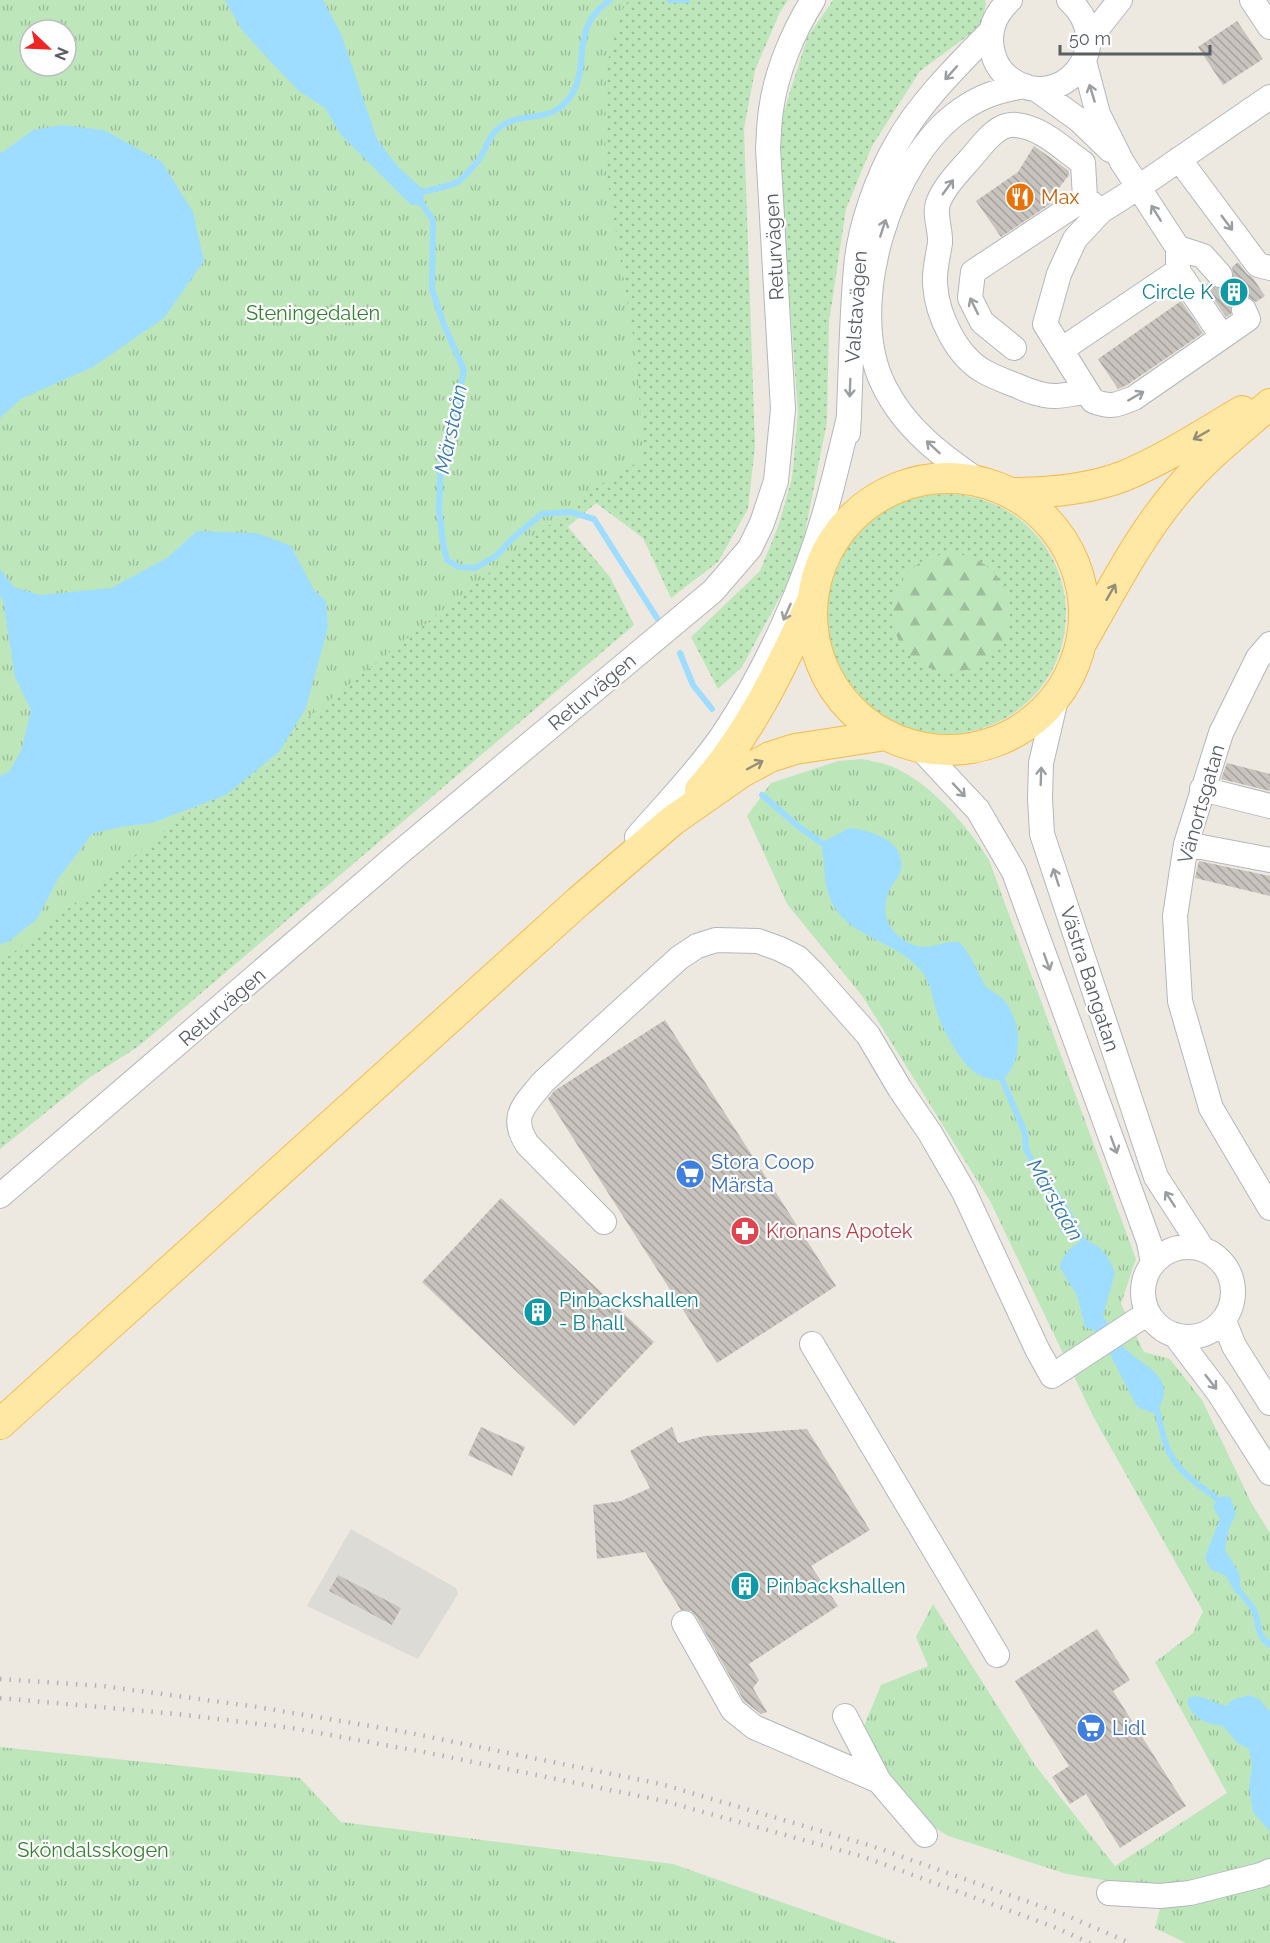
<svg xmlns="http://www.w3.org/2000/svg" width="1270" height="1943" font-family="Raleway,sans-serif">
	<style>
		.industrial { fill: #dddbd5 }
		.grass { fill: url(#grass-dots) }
		.forest { fill: url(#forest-firs) }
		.park { fill: url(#park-tufts); fill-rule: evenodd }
		.water { fill: #9eddff }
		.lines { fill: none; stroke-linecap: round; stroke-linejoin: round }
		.stream { stroke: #9eddff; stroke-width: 6 }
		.building { fill: url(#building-back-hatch) }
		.minor-tunnel { stroke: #c8c6c0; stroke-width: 24; stroke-dasharray: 24 12; stroke-linecap: butt }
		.minor-casing { stroke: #b3b7bc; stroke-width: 26 }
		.major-casing { stroke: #f6ba50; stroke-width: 32 }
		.minor { stroke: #fff; stroke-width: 24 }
		.major { stroke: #ffe8a3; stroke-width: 30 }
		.rail { stroke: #b2b3b3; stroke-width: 4.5; stroke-dasharray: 1.5 8; stroke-linecap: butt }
		.oneway { stroke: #9b9ea1 }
		.oneway2 { stroke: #938e79 }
		.labels { text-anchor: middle; stroke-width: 4.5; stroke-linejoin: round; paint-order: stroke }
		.food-label { font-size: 20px; fill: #c56008; stroke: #fff; text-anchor: start }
		.street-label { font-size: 20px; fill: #595e62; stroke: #fff }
		.culture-label { font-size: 20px; fill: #0d838f; stroke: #fff; text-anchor: start }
		.park-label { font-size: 20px; fill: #338230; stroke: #fff }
		.shop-label { font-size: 20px; fill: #366cbe; stroke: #fff; text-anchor: start }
		.health-label { font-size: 20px; fill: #be3a42; stroke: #fff; text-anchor: start }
		.water-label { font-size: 21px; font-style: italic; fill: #3679ab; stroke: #fff }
	</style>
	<defs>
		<pattern id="grass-dots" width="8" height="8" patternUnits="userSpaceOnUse" patternTransform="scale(1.5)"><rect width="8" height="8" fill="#bee6bb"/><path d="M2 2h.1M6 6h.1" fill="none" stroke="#9dbe9b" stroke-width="1.8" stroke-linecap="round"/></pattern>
		<pattern id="forest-firs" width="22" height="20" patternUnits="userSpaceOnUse" patternTransform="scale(1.5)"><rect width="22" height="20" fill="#bee6bb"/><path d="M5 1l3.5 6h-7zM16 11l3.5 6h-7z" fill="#9dbe9b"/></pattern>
		<pattern id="park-tufts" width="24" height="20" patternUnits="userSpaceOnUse" patternTransform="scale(1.5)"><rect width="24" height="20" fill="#bee6bb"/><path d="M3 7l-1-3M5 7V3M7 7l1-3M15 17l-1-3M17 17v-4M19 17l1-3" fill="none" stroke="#9dbe9b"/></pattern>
		<pattern id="building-back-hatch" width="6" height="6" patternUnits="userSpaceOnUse" patternTransform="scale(1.5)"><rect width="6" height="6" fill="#c8c3bd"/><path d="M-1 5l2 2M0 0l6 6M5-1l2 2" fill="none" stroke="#a5a29d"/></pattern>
	</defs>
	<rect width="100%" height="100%" fill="#ede9e0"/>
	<!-- industrial -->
	<path class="industrial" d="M 351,1529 L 456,1588 L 458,1594 L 418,1659 L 307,1606 Z"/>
	<!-- grass -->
	<path class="grass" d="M 323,0 L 788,0 L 780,12 L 755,70 L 744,129 L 755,446 L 748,509 L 718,562 L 671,598 L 643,538 L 596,503 L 568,527 L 610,577 L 634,625 L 139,1046 L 89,1078 L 0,1149 L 0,944 L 96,79 Z
		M 833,0 L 985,0 L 986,4 L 981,26 L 920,71 L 872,146 L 846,209 L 829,322 L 827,422 L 799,562 L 742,667 L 718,689 L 691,637 L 760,571 L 779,524 L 792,478 L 798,413 L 782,198 L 779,127 L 807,38 Z
		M826 614a120 120 0 1 1 240 0a120 120 0 1 1-240 0Z"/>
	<!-- forest -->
	<path class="forest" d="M892 613a59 59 0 1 1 118 0a59 59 0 1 1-118 0Z"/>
	<!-- park -->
	<path class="park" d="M 0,0 L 629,0 L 622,10 L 606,67 L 605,165 L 637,360 L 643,459 L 597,487 L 0,963 ZM 30,30 L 66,30 L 66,66 L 30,66 Z
		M 862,759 C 870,761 878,762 885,764 C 926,777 967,825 989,860 L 1136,1259 L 1121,1304 L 1144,1352 L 1170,1359 L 1202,1400 L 1252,1504 L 1270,1533 L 1270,1861 L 1182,1885 L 1115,1882 L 1067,1874 L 948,1836 L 916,1815 L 874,1766 L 862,1731 L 881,1685 L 928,1666 L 916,1637 L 933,1604 L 1035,1765 L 1115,1866 L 1227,1793 L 1155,1662 L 1193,1633 L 1203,1611 L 1094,1418 L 990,1201 L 863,997 L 787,904 L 747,816 L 771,783 L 838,761 Z
		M 0,1747 L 300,1778 L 341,1822 L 673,1864 L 898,1943 L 0,1943 Z
		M 1270,1884 L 1270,1943 L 1186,1943 L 1155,1928 L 1161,1905 L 1226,1896 Z"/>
	<!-- water -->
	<path class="water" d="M 225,0 L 323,0 L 341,34 L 377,139 L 398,167 L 425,191 L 423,205 L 411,205 L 341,135 L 325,108 L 299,91 L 272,63 L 241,29 Z
		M 62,125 L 104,130 L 162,162 L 193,212 L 204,261 L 164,318 L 93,367 L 21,399 L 0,418 L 0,152 L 3,152 L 33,130 Z
		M 197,531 L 257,533 L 291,546 L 314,590 L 326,601 L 328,627 L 306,708 L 279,752 L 226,795 L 152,823 L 120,827 L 92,834 L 58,879 L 37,919 L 8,942 L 0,944 L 0,776 L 9,772 L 21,751 L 31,710 L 15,677 L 3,600 L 0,596 L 0,569 L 14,587 L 40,595 L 111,588 L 167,558 Z
		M 849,828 C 869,830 906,840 901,869 C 899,878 891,885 888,894 C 879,916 892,937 914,945 C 930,951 943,940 959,942 C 972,955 976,970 985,985 C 989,991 998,993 1003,999 C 1019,1017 1024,1049 1010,1071 C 1003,1083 995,1081 983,1077 C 964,1071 945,1033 938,1016 C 933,1001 932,986 923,973 C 898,940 849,939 831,901 C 822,881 826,863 821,843 Z
		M 1083,1240 C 1102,1244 1109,1257 1115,1273 L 1103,1315 L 1104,1318 C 1111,1328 1117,1341 1126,1349 C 1139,1364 1170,1373 1163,1398 C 1161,1405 1159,1409 1153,1413 L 1137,1407 L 1112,1358 L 1094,1330 L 1085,1327 L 1077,1295 L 1060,1268 C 1061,1256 1073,1245 1083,1240 Z
		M 1223,1496 L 1230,1497 L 1236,1514 L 1228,1531 L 1225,1550 L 1239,1573 L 1241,1590 L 1236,1594 L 1226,1576 L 1210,1569 L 1205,1557 L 1220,1519 L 1213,1507 L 1218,1499 Z
		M 1249,1695 L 1259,1699 L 1270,1712 L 1270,1832 L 1253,1812 L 1249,1787 L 1252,1766 L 1249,1749 L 1237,1743 L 1223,1726 C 1206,1724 1192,1719 1187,1701 L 1190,1697 C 1207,1694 1212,1705 1228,1705 L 1232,1700 Z"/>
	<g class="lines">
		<!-- stream -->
		<path class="stream" d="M 669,0 L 687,0
			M 419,192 C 427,191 452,186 459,181 C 463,178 478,162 480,158 C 487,147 489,135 500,127 C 525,109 553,126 572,94 C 591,62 569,28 610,0
			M 418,198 L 433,220 L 432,289 L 444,325 L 464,370 L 456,408 L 441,461 L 439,510 L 443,543 L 447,560 L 459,567 L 475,568 L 496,556 L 514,537 L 542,514 L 570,512 L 594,519 L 657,618
			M 680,653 L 693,685 L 712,709
			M 762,795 L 798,826 L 826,846
			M 999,1072 L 1025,1133 L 1026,1149 L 1037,1171 L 1058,1196 L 1074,1223 L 1083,1240 L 1083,1247
			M 1154,1405 L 1157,1410 C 1165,1445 1167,1460 1196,1483 C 1204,1490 1216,1495 1221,1504
			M 1236,1585 C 1240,1595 1249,1601 1254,1610 C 1260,1624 1256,1636 1270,1645"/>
	</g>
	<!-- building -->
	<path class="building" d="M 1237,21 L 1263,59 L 1223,85 L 1198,47 Z
		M 1034,146 L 1069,171 L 1069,175 L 1056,192 L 1059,198 L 1001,237 L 976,201 L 1018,172 Z
		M 1238,262 L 1247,274 L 1253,278 L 1265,296 L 1256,302 L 1246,296 L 1238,297 L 1232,302 L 1231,314 L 1226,317 L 1205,286 L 1208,283 L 1215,288 L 1222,289 L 1229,286 L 1234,279 L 1232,267 Z
		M 1181,301 L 1203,333 L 1127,385 L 1118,389 L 1098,359 Z
		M 1227,763 L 1270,774 L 1270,791 L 1221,779 Z
		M 1199,861 L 1270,876 L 1270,896 L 1195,878 Z
		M 665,1020 L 836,1286 L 717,1363 L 548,1099 L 554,1091 Z
		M 501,1198 L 654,1342 L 574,1426 L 422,1282 Z
		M 481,1427 L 525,1447 L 512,1476 L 468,1455 Z
		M 672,1427 L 678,1443 L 704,1436 L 807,1429 L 870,1530 L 811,1566 L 838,1606 L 749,1664 L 759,1680 L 753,1688 L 767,1712 L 761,1714 L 744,1701 L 696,1616 L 691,1611 L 681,1610 L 645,1552 L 597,1559 L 593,1505 L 621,1501 L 650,1488 L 630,1451 Z
		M 338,1575 L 401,1608 L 392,1625 L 329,1591 Z
		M 1097,1629 L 1130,1680 L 1113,1691 L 1186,1806 L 1120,1848 L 1086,1794 L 1070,1804 L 1052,1777 L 1069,1766 L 1015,1681 Z"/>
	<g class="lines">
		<!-- minor-tunnel -->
		<path class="minor-tunnel" d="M 1220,275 L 1244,310"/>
		<!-- minor casing -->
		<g class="minor-casing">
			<path id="minor" d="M 1010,0 C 996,13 988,29 992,49 C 994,60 999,70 1008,77 C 1057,117 1121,48 1069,0
				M 1252,0 L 1270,27
				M 1089,39 L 1120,0
				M 1084,61 L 1098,114 L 1122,162 L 1178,248 L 1178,271 L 1222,336
				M 1036,89 L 1079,120 L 1110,150
				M 1179,159 L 1258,265 L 1270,268
				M 1178,248 L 1203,256 L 1220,275
				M 1244,310 L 1248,319 L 1134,398 C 1116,405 1112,408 1093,401 L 1045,324 L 1059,274 L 1075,239 L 1101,211 L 1139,187 L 1270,97
				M 1014,348 L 982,322 L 970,298 L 973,272 L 1085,198
				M 1061,350 L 1178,271
				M 1085,392 C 1075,393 1064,396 1054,396 C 1040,396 1027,390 1015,385 C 1005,381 994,377 985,372 C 957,357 937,316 935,284 C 934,270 938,257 940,243 C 941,230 934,216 938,203 C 945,184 964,167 976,152 C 986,140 999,123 1016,125 C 1041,127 1063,149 1083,163 L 1085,198 L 1101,211
				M 848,433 C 851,378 851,323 856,268 C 859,229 877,177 897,143 C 921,101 958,65 991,31
				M 980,482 C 942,456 905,429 884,386 C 844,308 890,158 961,110 C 982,95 1001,90 1025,86
				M 1270,644 L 1258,658 L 1221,733 L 1186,844 L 1175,916 L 1180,1001 L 1211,1108 L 1270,1208
				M 1057,695 L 1041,763 L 1040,798 L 1042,834 L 1156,1177 L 1202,1248
				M 919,747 L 978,810 L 1014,872 L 1149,1242 L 1153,1263
				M 1202,789 L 1270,806
				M 637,837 C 666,804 697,772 722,736 C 766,671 806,582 827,505 C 835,476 842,446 849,417
				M 1186,844 L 1270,860
				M 0,1196 L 398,854 L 713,591 L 750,548 L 762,523 L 776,481 L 783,409 L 768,148 C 769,135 769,122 771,110 C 776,72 793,32 813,0
				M 604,1222 L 527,1144 C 509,1115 525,1105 543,1082 L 679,958 L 697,946 L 716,940 L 758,941 L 780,949 L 798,958 L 814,974 L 868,1035 L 900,1089 L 930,1133 L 964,1192 L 1037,1349 L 1052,1376 L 1148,1313
				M1143 1292a45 45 0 1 1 90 0a45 45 0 1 1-90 0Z
				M 1224,1321 L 1234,1346 L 1270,1403
				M 1175,1335 L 1219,1393 L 1270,1473
				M 812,1344 L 997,1655
				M 684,1623 L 733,1710 L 754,1727 L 879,1781
				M 845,1716 L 879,1781 L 925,1835
				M 1109,1893 L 1160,1896 L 1190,1893 L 1261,1875 L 1270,1871"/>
		</g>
		<!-- major casing -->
		<g class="major-casing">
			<path id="major" d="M812 614a136 136 0 1 1 272 0a136 136 0 1 1-272 0Z
				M 1010,493 C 1048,493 1088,490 1124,476 C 1165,459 1203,434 1242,411
				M 1083,640 C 1113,588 1140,534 1179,489 C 1206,457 1239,431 1270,404
				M 700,790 C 748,737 780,670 810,605
				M 0,1424 L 579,901 L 672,821 L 742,772 L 770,757 L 795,749 L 886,735"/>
		</g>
		<!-- minor -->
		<use href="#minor" class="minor"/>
		<!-- major -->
		<use href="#major" class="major"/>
		<!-- rail -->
		<path class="rail" d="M 0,1679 L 103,1686 L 251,1706 L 400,1731 L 661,1784 L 872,1846 L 1063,1914 L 1130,1943
			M 0,1698 L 177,1714 L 292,1728 L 429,1753 L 664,1801 L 864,1857 L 1054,1927 L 1090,1943"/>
	</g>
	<!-- one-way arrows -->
	<defs><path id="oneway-shaft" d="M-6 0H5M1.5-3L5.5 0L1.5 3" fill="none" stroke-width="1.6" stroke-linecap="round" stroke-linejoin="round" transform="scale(1.5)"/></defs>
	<g class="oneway">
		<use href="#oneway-shaft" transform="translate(951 73) rotate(132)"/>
		<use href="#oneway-shaft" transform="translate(1092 93) rotate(-107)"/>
		<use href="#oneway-shaft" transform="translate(948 187) rotate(-54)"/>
		<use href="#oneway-shaft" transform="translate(1156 213) rotate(-122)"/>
		<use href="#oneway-shaft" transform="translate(1227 223) rotate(53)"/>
		<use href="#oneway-shaft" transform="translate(883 228) rotate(-72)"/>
		<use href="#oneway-shaft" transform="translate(974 306) rotate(-116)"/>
		<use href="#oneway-shaft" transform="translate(850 388) rotate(92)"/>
		<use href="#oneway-shaft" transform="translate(1136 396) rotate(-30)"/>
		<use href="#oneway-shaft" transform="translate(933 447) rotate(-137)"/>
		<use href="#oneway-shaft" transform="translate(787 612) rotate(114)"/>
		<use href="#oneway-shaft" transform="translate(1041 776) rotate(-88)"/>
		<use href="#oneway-shaft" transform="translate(959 790) rotate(47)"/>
		<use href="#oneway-shaft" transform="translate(1056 877) rotate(-108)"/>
		<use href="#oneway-shaft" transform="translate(1047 962) rotate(70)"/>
		<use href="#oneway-shaft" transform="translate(1114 1145) rotate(70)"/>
		<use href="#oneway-shaft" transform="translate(1170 1199) rotate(-123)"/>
		<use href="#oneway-shaft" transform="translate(1211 1382) rotate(52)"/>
	</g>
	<g class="oneway2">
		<use href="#oneway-shaft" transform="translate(1201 435) rotate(150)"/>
		<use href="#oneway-shaft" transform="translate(1111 592) rotate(-60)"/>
		<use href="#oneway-shaft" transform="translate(755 765) rotate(-28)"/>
	</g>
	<!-- icons -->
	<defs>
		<g id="restaurant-disc" transform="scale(1.5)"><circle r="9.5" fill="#e8710a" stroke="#fff"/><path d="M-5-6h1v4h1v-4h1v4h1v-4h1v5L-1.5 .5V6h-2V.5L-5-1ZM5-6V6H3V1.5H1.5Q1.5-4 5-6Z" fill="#fff"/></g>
		<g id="building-disc" transform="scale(1.5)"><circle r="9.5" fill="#0f9aa8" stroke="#fff"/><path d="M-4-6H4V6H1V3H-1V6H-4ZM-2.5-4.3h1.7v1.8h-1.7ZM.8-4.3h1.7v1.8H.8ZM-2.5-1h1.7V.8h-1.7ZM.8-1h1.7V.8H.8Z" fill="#fff"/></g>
		<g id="supermarket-disc" transform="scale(1.5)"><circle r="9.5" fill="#3f7fe0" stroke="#fff"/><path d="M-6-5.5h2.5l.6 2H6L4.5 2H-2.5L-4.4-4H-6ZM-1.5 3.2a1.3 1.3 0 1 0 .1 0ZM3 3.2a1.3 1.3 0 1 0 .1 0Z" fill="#fff"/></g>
		<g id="pharmacy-disc" transform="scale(1.5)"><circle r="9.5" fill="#e0444e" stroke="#fff"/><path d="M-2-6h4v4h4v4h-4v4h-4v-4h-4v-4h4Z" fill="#fff"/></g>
	</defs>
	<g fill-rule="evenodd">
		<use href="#restaurant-disc" x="1020" y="197"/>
		<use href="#building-disc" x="1234" y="292"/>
		<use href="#supermarket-disc" x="690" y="1174"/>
		<use href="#pharmacy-disc" x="745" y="1231"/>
		<use href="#building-disc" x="538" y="1312"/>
		<use href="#building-disc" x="745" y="1586"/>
		<use href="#supermarket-disc" x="1091" y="1728"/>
	</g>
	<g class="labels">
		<!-- food labels -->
		<g class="food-label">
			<text x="1041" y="204">Max</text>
		</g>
		<!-- street labels -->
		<g class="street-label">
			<text transform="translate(774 247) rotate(-93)" y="7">Returvägen</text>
			<text transform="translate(856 307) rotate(-86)" y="7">Valstavägen</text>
			<text transform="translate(592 692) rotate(-40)" y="7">Returvägen</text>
			<text transform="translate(1201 804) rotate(-74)" y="7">Vänortsgatan</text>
			<text transform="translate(1090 979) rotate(72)" y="7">Västra Bangatan</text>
			<text transform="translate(222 1007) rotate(-41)" y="7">Returvägen</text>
		</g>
		<!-- culture labels -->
		<g class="culture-label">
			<text x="1213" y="299" text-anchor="end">Circle K</text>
			<text x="559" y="1307">Pinbackshallen<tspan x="559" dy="23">- B hall</tspan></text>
			<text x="766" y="1593">Pinbackshallen</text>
		</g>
		<!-- park labels -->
		<g class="park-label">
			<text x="313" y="320">Steningedalen</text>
			<text x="93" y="1857">Sköndalsskogen</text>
		</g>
		<!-- shop labels -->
		<g class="shop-label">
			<text x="711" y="1169">Stora Coop<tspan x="711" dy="23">Märsta</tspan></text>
			<text x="1112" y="1735">Lidl</text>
		</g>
		<!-- health labels -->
		<g class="health-label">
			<text x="766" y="1238">Kronans Apotek</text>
		</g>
		<!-- water labels -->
		<g class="water-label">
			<text transform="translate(451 429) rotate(-78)" y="7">Märstaån</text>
			<text transform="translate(1055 1200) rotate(60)" y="7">Märstaån</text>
		</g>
	</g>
	<!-- north arrow -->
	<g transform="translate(48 48) rotate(113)"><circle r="28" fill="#ffffff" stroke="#bdbfc0" stroke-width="1.5"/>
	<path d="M0-4.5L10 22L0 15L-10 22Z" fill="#ef2425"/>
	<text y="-9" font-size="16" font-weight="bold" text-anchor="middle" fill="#595e62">N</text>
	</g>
	<!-- scale -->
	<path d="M1060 45v9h150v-9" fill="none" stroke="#595e62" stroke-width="3"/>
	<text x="1069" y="45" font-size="18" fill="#595e62" stroke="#ffffff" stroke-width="4.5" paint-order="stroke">50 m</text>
</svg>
